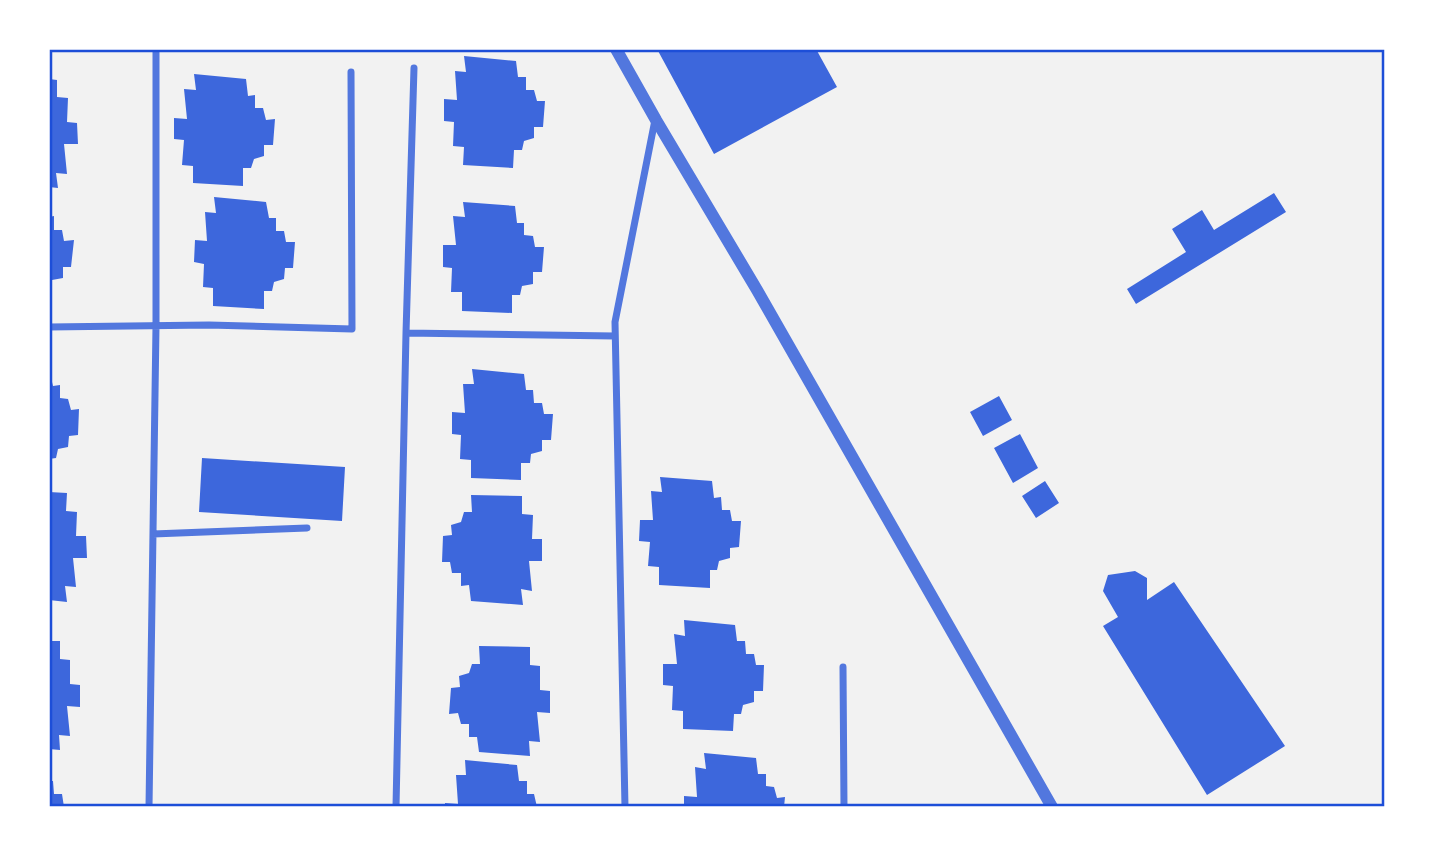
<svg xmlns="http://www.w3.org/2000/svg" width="1434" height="856" font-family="'Fira Sans Condensed',sans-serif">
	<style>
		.building { fill: #3d67dc }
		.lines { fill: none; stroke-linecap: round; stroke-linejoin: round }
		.minor { stroke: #5277de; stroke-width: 7 }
		.tertiary { stroke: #5277de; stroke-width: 12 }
		.neatline { fill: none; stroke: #1d4ed8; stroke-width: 2.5 }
	</style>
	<rect width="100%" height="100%" fill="#f2f2f2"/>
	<!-- building -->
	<path class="building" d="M 657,49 L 816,49 L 837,87 L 714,154 Z
		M 464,56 L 516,61 L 518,77 L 526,77 L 526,90 L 534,90 L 537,101 L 545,101 L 543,127 L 534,127 L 534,138 L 524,141 L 522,150 L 514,150 L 513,168 L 463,165 L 464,147 L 453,146 L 454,122 L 444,121 L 444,99 L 457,100 L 455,71 L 466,72 Z
		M 194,74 L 246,79 L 248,96 L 255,95 L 255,108 L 263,108 L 266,120 L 275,119 L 273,145 L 264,145 L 264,156 L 254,159 L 251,168 L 243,168 L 243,186 L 193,183 L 193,166 L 182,165 L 184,140 L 174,139 L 174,118 L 187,119 L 184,89 L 196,90 Z
		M 49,79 L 57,80 L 57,97 L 68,98 L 67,122 L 77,123 L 78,144 L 64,144 L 67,174 L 56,173 L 58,188 L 49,187 Z
		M 1274,193 L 1286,212 L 1136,304 L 1127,289 L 1186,252 L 1172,229 L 1202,210 L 1214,230 Z
		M 214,197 L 266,202 L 269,218 L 276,218 L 276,231 L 284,231 L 286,242 L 295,242 L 293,268 L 285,268 L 284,279 L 274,282 L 272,291 L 264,291 L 264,309 L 213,306 L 213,288 L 203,287 L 204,264 L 194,262 L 195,240 L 207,241 L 205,212 L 216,213 Z
		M 463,202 L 515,206 L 517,223 L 524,223 L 524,235 L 533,236 L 535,247 L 544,247 L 542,272 L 533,272 L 533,284 L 522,286 L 520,295 L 512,295 L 512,313 L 462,311 L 462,292 L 451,292 L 452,268 L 443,267 L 443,245 L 456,245 L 453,216 L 465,217 Z
		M 54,216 L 54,230 L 62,230 L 64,241 L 74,240 L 71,267 L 63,267 L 63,278 L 52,280 L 50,290 L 49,217 Z
		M 472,369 L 524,374 L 526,390 L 533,390 L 534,403 L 542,403 L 544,414 L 553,414 L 551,440 L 542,440 L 542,451 L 531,454 L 530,463 L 521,463 L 521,480 L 471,478 L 471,460 L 460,459 L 461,435 L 452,434 L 452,412 L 465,413 L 463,384 L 474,384 Z
		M 49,370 L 53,386 L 60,385 L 60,398 L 68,399 L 71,410 L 79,409 L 78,435 L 69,436 L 68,447 L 58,449 L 56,458 L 49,459 Z
		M 999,396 L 1012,420 L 983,436 L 970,412 Z
		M 1020,434 L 1038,468 L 1013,483 L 994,448 Z
		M 202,458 L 345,467 L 342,521 L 199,512 Z
		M 660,477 L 712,481 L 714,498 L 721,497 L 722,510 L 730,510 L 732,521 L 741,521 L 739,547 L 730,548 L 730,558 L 719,561 L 717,570 L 710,570 L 710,588 L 659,585 L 659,567 L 648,566 L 650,542 L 639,541 L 640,520 L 653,520 L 651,491 L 662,492 Z
		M 1045,481 L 1059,503 L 1036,518 L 1022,496 Z
		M 49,492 L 67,493 L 66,511 L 77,512 L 76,536 L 86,536 L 87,558 L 73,558 L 76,587 L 65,586 L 67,602 L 49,600 Z
		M 471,495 L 522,496 L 522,514 L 533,515 L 532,539 L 542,539 L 542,561 L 529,561 L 532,591 L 521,589 L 523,605 L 471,601 L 469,585 L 461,586 L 461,573 L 452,573 L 450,562 L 442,562 L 443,536 L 452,535 L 451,525 L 461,522 L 464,512 L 472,512 Z
		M 1135,571 L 1147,578 L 1147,600 L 1174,582 L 1285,746 L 1207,795 L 1103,626 L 1118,617 L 1103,591 L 1108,575 Z
		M 684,620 L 735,625 L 737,641 L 745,641 L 746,654 L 754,654 L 756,665 L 764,665 L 763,691 L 754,691 L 754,702 L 743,705 L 741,714 L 734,714 L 733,731 L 683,729 L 683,711 L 672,710 L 673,686 L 663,685 L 663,664 L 677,664 L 674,634 L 685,636 Z
		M 49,641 L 60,641 L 60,659 L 70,660 L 70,684 L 80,685 L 80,707 L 67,706 L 70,736 L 59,735 L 60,750 L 49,749 Z
		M 479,646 L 530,647 L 530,665 L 540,666 L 540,690 L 550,691 L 550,713 L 537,712 L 540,742 L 529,741 L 530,756 L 479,752 L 477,737 L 469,737 L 469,724 L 461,724 L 458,713 L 449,714 L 451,688 L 460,687 L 459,676 L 469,673 L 472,664 L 480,664 Z
		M 704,753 L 756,758 L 758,774 L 766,774 L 766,786 L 774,787 L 777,798 L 785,797 L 784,807 L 684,807 L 684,796 L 697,797 L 695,767 L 706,769 Z
		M 465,760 L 517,765 L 519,781 L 527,781 L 527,794 L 534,794 L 537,807 L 445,807 L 445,803 L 458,804 L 456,775 L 466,775 Z
		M 49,781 L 53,781 L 54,794 L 62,794 L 64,807 L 49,807 Z"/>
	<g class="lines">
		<!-- minor -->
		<path class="minor" d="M 49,327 L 209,325 L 352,329 L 351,72
			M 406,333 L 615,336
			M 153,534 L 307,528
			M 843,667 L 844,807
			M 149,807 L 156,326 L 156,49
			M 396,807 L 406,333 L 414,68
			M 625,807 L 615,322 L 655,120"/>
		<!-- tertiary -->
		<path class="tertiary" d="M 616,49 L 656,120 L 757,290 L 1052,807"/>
	</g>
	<!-- border -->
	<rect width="1434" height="856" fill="none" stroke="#ffffff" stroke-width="102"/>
	<rect x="51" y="51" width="1332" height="754" class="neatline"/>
</svg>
